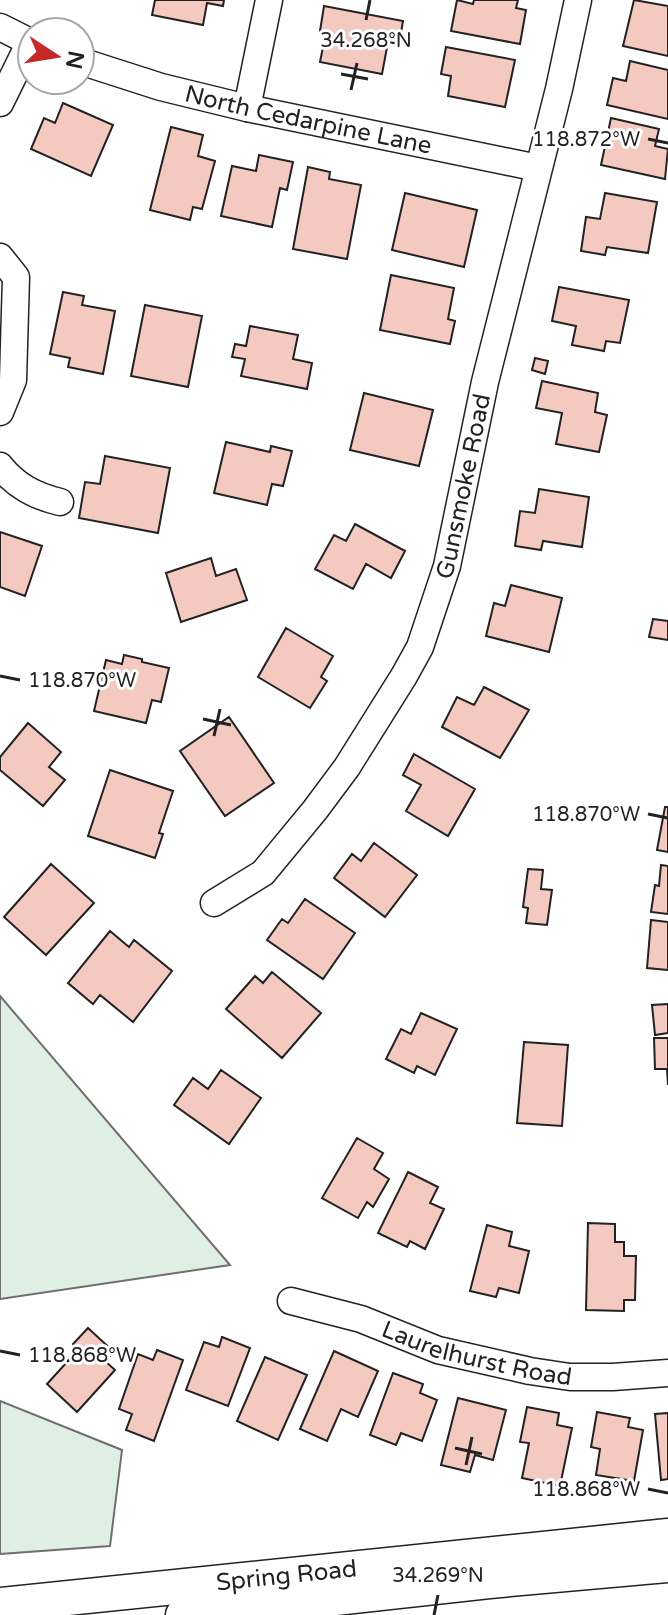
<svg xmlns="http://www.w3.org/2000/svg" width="668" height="1615" font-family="'Varela Round',sans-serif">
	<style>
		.green { fill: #e0efe3; stroke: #6f6f6f; stroke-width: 2 }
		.building { fill: #f3c9c0; stroke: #222; stroke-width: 2 }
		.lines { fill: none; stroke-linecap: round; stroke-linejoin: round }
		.minor-casing { stroke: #222; stroke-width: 29 }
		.major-casing { stroke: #222; stroke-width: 37 }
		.minor { stroke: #fff; stroke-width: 26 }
		.major { stroke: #fff; stroke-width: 34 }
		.ticks { fill: none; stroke: #222; stroke-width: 3 }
		.labels { text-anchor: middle; stroke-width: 6; stroke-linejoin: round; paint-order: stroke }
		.street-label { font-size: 24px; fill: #222; stroke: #fff }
		.ticks-label { font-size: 20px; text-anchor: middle; fill: #222; stroke: #fff; stroke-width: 6; stroke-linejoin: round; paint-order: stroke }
	</style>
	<rect width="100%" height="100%" fill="#fff"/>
	<!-- green -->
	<path class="green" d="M 0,996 L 230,1265 L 0,1299 Z
		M 0,1401 L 122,1450 L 110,1546 L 0,1554 Z"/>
	<!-- building -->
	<path class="building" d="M 155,0 L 224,0 L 223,6 L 207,3 L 203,25 L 152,15 Z
		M 457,0 L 473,4 L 474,0 L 518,0 L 516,8 L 526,10 L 520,44 L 451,31 Z
		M 634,0 L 668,6 L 668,56 L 623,46 Z
		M 324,6 L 403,21 L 399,44 L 388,42 L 382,74 L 320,62 L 326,32 L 320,31 Z
		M 446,47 L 515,60 L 505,107 L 448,96 L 451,76 L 441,74 Z
		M 630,61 L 668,70 L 668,119 L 607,105 L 613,78 L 626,81 Z
		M 63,103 L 113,125 L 91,176 L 31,149 L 44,118 L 55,123 Z
		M 611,118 L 659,129 L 655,146 L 668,149 L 665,179 L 601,165 Z
		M 171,127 L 203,135 L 198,156 L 215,161 L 202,209 L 193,207 L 190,220 L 150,210 Z
		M 259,155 L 293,162 L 287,190 L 280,188 L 272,227 L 221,216 L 232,166 L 256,171 Z
		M 308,167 L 330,172 L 329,179 L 361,185 L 347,259 L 293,249 Z
		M 405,193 L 477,210 L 464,267 L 392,250 Z
		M 605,193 L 657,202 L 648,253 L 607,247 L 605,255 L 581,251 L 586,217 L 600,219 Z
		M 391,275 L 454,288 L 448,319 L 455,321 L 450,344 L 380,330 Z
		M 559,287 L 629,300 L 620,343 L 606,341 L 604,351 L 572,345 L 576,326 L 552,321 Z
		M 63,292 L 84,296 L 82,305 L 115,311 L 103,374 L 68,367 L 70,358 L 50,354 Z
		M 145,305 L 202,316 L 188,387 L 131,376 Z
		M 250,326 L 298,335 L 293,359 L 312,363 L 307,389 L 241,376 L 245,359 L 232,357 L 235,344 L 246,346 Z
		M 535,358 L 548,361 L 545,374 L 532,370 Z
		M 542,381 L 598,393 L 595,412 L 607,415 L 599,452 L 556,444 L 562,413 L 536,408 Z
		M 364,393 L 433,410 L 419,466 L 350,450 Z
		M 226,442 L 270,452 L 271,446 L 292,451 L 283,486 L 272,484 L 267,505 L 214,493 Z
		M 105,456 L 170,468 L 158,533 L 79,518 L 85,482 L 100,484 Z
		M 539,489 L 589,497 L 582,547 L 543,541 L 541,550 L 515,546 L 520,511 L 535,513 Z
		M 355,524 L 405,551 L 391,578 L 366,564 L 353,589 L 315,569 L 334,535 L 346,541 Z
		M 0,532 L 42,546 L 25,596 L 0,587 Z
		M 211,558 L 216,576 L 236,569 L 247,600 L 181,622 L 166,573 Z
		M 511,585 L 562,598 L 549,652 L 486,636 L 494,603 L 505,606 Z
		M 653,619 L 668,621 L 668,640 L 649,637 Z
		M 286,628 L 333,656 L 321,677 L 327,681 L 310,708 L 258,677 Z
		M 124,655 L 142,659 L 142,662 L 169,668 L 161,702 L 152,700 L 146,723 L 94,711 L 106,660 L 122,664 Z
		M 484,687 L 529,710 L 500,758 L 442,727 L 457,697 L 474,705 Z
		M 229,717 L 274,783 L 225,816 L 180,751 Z
		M 28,723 L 61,752 L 49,767 L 65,780 L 43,806 L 0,770 L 0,757 Z
		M 414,754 L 475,789 L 448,836 L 406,811 L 421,785 L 403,775 Z
		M 110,770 L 173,791 L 159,833 L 163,834 L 155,858 L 88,836 Z
		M 665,807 L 668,807 L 668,852 L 657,850 Z
		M 374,843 L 417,875 L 385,917 L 334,878 L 352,854 L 361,861 Z
		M 51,864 L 94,903 L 46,955 L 4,917 Z
		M 661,865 L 668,866 L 668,914 L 651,912 L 655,885 L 659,886 Z
		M 528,869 L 543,870 L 541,889 L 552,890 L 547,925 L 526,923 L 528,908 L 523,907 Z
		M 305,899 L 355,933 L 323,979 L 267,940 L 282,919 L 288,923 Z
		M 651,920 L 668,922 L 668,970 L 647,968 Z
		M 110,931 L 129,947 L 134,940 L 172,971 L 133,1022 L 100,995 L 93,1004 L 68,983 Z
		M 272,972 L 321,1013 L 282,1058 L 226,1009 L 255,976 L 263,983 Z
		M 668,1004 L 668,1033 L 655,1035 L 652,1005 Z
		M 421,1013 L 457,1029 L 435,1075 L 417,1066 L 414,1073 L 386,1059 L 401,1029 L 411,1034 Z
		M 654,1038 L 668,1038 L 668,1085 L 667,1069 L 655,1069 Z
		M 524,1042 L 568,1045 L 562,1126 L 517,1123 Z
		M 221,1070 L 261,1098 L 229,1144 L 174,1105 L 193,1078 L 208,1089 Z
		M 357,1138 L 383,1153 L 374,1169 L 389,1179 L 373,1207 L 367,1202 L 358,1218 L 322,1198 Z
		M 408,1172 L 438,1187 L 430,1203 L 444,1209 L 425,1249 L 410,1241 L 407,1247 L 378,1233 Z
		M 588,1223 L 615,1224 L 615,1242 L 624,1242 L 624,1256 L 636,1256 L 635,1300 L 624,1300 L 624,1311 L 586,1310 Z
		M 487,1225 L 512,1232 L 509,1246 L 529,1251 L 519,1293 L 499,1288 L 496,1297 L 470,1291 Z
		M 88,1328 L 114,1352 L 105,1361 L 115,1370 L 77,1412 L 47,1384 L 78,1350 L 73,1344 Z
		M 222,1337 L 250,1348 L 228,1406 L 186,1390 L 204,1342 L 219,1347 Z
		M 157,1350 L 183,1360 L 154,1441 L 126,1430 L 132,1414 L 119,1409 L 138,1354 L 153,1360 Z
		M 334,1351 L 378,1371 L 358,1417 L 341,1409 L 327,1441 L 300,1429 Z
		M 265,1357 L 307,1375 L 278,1440 L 237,1421 Z
		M 393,1373 L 423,1384 L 420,1393 L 437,1400 L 422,1441 L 401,1433 L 396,1445 L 370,1435 Z
		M 458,1398 L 506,1410 L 493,1460 L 475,1455 L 470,1472 L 441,1465 Z
		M 527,1407 L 559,1413 L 557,1425 L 572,1428 L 560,1486 L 522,1478 L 529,1443 L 520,1442 Z
		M 597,1412 L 630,1418 L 628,1427 L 643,1430 L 634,1481 L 596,1475 L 600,1449 L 591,1447 Z
		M 668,1413 L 668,1479 L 661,1480 L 655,1414 Z"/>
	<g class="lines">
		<!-- minor casing -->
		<g class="minor-casing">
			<g id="minor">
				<path d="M 0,27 L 32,43"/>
				<path id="s1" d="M 80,61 L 161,87 L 247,108 L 538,168"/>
				<path d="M 0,103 L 30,42"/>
				<path d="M 247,108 L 269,0"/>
				<path d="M 0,257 L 16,277 L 13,380 L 0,412"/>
				<path d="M 0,466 C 16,486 35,496 60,502"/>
				<path id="s2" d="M 214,903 L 263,873 L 315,810 L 347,767 L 404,676 L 420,647 L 447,566 L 485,382 L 559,89 L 578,0"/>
				<path id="s3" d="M 291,1301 L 361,1319 L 438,1350 L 530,1371 L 570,1377 L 613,1377 L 668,1373"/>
			</g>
		</g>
		<!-- major casing -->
		<g class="major-casing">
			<g id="major">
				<path id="s4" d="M 0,1605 L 668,1536"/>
				<path d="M 183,1615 L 489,1581 L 668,1565"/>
			</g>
		</g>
		<!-- minor -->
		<use href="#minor" class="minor"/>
		<!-- major -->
		<use href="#major" class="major"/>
	</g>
	<!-- ticks -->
	<path class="ticks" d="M 366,20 L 370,0M 341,74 L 368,79M 351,90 L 357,63M 648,139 L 668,143M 0,676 L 20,680M 203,719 L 231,725M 214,736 L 220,709M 648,814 L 668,818M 0,1351 L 20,1355M 455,1448 L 482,1454M 466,1465 L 472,1437M 648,1489 L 668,1493M 434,1615 L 438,1595"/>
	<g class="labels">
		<!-- street labels -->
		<g class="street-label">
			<text dy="8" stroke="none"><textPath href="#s1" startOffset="236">North Cedarpine Lane</textPath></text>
			<text dy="8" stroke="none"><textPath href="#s2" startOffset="500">Gunsmoke Road</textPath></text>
			<text dy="8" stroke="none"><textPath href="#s3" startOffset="194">Laurelhurst Road</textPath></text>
			<text dy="8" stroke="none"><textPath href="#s4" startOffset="288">Spring Road</textPath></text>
		</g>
	</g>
	<g class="ticks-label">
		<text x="366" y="47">34.268°N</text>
		<text x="586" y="146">118.872°W</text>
		<text x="82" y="687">118.870°W</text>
		<text x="586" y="821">118.870°W</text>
		<text x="82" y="1362">118.868°W</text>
		<text x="586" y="1496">118.868°W</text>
		<text x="438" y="1582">34.269°N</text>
	</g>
	<!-- north arrow -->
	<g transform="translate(56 56) rotate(102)"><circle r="38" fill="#ffffff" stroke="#a7a7a7" stroke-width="2"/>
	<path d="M0-6L14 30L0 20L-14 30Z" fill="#c62828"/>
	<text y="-12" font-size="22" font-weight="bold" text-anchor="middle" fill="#222222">N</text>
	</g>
</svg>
